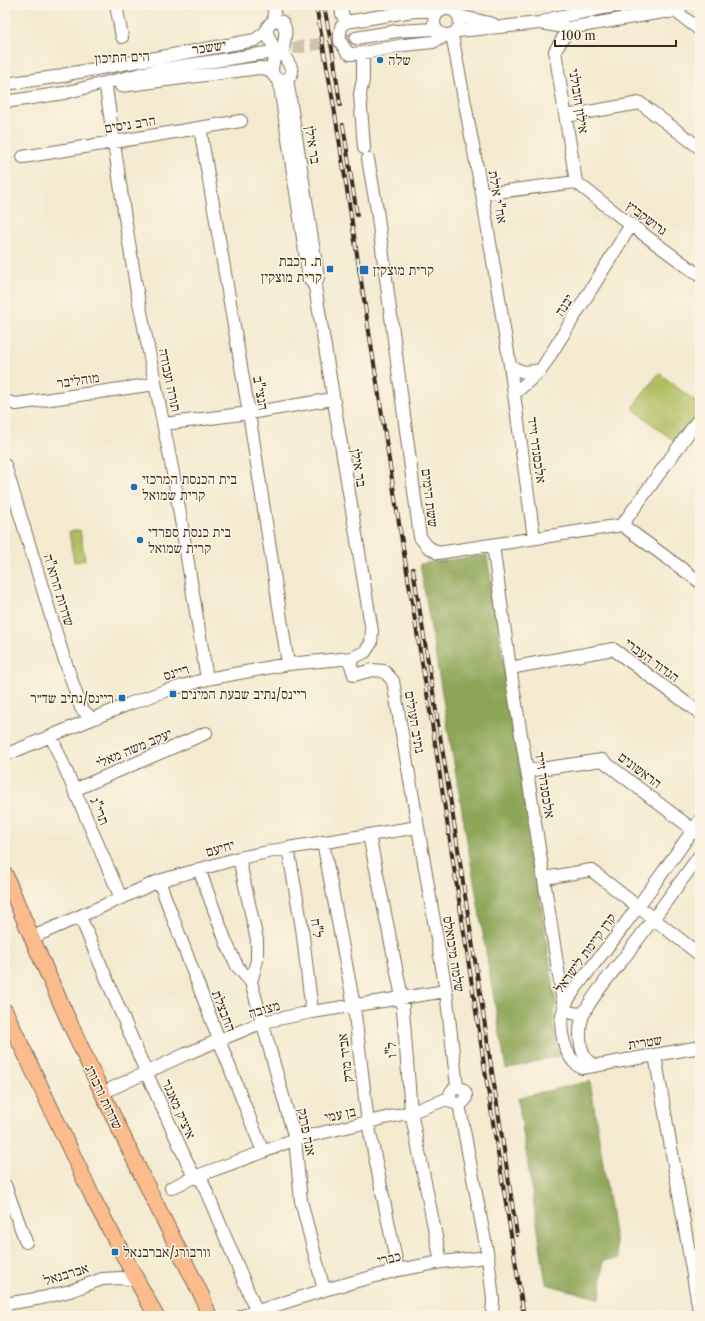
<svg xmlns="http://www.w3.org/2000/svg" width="705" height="1321" font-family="'Libre Caslon Text','Frank Ruhl Libre',serif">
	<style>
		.green { fill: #b0be60; stroke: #76743f }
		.forest { fill: #8ca556; stroke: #64683a }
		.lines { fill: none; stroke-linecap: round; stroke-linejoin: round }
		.minor-tunnel { stroke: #cec4ac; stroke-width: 12; stroke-dasharray: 12 6; stroke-linecap: butt }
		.minor-casing { stroke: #7b6d5c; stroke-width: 14 }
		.major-casing { stroke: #7b6d5c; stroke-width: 17 }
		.minor { stroke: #fff; stroke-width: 12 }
		.major { stroke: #fbbb8c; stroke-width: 15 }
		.rail-casing { stroke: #3b2a1e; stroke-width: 4 }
		.rail { stroke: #fcf5e5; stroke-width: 2.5; stroke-dasharray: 8; stroke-linecap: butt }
		.poi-dot { fill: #1f6fb2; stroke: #fcf5e5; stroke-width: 1.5 }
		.labels { text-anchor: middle; stroke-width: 3; stroke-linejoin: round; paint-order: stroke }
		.street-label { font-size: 14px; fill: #3b2a1e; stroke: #fcf5e5 }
		.poi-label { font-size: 14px; fill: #3b2a1e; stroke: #fcf5e5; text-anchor: start }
	</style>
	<rect width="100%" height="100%" fill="#fcf5e5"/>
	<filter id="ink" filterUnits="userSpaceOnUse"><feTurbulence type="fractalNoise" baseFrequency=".025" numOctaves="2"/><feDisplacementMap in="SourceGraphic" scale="8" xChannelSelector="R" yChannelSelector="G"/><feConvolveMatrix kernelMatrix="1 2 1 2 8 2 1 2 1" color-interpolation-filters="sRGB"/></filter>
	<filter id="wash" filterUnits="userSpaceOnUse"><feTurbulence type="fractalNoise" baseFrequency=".012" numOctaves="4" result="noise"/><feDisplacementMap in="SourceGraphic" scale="16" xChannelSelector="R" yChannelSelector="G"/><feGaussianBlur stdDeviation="0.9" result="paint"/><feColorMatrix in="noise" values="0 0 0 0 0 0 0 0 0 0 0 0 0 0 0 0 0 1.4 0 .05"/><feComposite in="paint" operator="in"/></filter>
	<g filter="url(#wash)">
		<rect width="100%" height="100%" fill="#f3eacf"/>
		<!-- green -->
		<path class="green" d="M 659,373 L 700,405 L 700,412 L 676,443 L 632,408 Z
			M 80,530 L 85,560 L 74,562 L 69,532 Z"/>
		<!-- forest -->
		<path class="forest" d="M 487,555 L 556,1003 L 553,1024 L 559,1056 L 506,1069 L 420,564 Z
			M 590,1081 L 618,1259 L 603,1261 L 600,1299 L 546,1284 L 518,1098 Z"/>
	</g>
	<g filter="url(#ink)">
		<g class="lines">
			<!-- minor-tunnel -->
			<path class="minor-tunnel" d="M 275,51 L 356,38"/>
			<!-- minor casing -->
			<g class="minor-casing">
				<path id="minor" d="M 116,5 L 122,37
					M 273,5 L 275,20
					M 341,5 L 342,14 L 346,22
					M 651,5 C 660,14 674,15 683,5
					M434 22a13 13 0 1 1 26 0a13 13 0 1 1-26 0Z
					M 441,11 L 413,11 L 346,22 L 341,27 L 340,34 L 340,41 L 347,52 L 350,54 L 363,53 L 404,45 L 433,42 L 445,36
					M 675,11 L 700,30
					M 459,16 L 493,24
					M 275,20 L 282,22 C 290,33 281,43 284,55 C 286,60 291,65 292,71 C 292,80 279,83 274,76 C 269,69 275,60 275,52 C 274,44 266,37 267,29 C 268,25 271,22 275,20 Z
					M 541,23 L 569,28 L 663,12
					M 569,28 L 555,51 L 576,182
					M 458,31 L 540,23 L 554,18 L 618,5
					M 452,35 L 482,194 L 510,365 L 534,538
					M 356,38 L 397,31 L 435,29
					M 363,53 L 363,80 L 360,94 L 364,148
					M 62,75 L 255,40 L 267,31
					M 287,79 L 318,277 L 315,287
					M 5,84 L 69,75
					M 121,86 L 259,68 L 267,69 L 272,73
					M 106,88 L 125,218 L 137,292 L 174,478 L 207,679
					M 5,102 L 64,93 L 157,70 L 266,53
					M 566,116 L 640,103 L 700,148
					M 200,128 L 249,413 L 288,664
					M 23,157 L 241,121
					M 368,159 L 377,210 L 420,537 L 427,546 L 438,553 L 622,525 L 700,582
					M 576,182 L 631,225 L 700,276
					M 482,194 L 576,182
					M 510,365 C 522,374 527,372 541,370
					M 514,394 L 541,370 L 631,225
					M 5,401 L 16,404 L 155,384
					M 164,424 L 249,413 L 333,399
					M 5,465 L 61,649 L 81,708 L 92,719
					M 622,525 L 698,420 L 700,421
					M 493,545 L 510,668 L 527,771 L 564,1008 C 570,1014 577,1015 585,1012
					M 349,659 L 354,675 L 372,670 L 384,671 L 393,681 L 446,991 L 457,1087
					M 510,668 L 613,649 L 700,713
					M 51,736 L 121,898
					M 5,755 L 92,719 L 129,704 L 165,691 L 207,679 L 288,664 L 352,658 L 365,652 L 371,643 L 372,631 L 315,287 L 309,278 L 279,80
					M 527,771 L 602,760 L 700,835
					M 74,790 L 206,733
					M 700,820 C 672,860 643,900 614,939 C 604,951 594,964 584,977 C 577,987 568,997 564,1008 C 557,1026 564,1059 582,1068 L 700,1047
					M 369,835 L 402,997 L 411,1112 L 441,1262
					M 323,842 L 354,1006 L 368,1123 L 398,1270
					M 288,848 L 302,928 L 312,1012
					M 239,858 L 257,940 L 257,960 L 251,982 L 295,1139 L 301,1201 L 324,1290
					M 199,869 L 226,942 L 237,966 L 251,982
					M 545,878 L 591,870 L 700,955
					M 159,881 L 219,1040 L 263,1152
					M 80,916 L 146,1072 L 194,1177 L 202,1181 L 256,1310
					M 40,934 L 159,881 L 239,858 L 288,848 L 418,827
					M 655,1055 L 700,1316
					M 595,1065 C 577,1060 578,1026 584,1013 C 594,993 613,972 627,954 C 652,921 676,888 700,855
					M450 1096a8 8 0 1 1 16 0a8 8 0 1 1-16 0Z
					M 102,1093 L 186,1054 L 263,1022 L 312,1012 L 446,991
					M 459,1104 L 488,1257 L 493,1299 L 492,1316
					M 5,1185 L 26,1242
					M 171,1188 L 194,1177 L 263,1152 L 295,1139 L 411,1112 L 450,1098
					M 5,1304 L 42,1298 L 70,1291 L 102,1279 L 121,1278 L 137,1280
					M 242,1316 L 324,1290 L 398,1270 L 441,1262 L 488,1257"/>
			</g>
			<!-- major casing -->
			<g class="major-casing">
				<path id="major" d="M 5,874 C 64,1018 132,1158 202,1296 L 209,1316
					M 5,1011 L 95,1202 L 156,1316"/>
			</g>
			<!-- minor -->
			<use href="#minor" class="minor"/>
			<!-- major -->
			<use href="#major" class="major"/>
			<!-- rail casing -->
			<g class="rail-casing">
				<path id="rail" d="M 316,5 L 334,107 L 397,511 L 433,730 L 492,1116 L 524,1316
					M 324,5 L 334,60 L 340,105
					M 343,125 L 357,215
					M 413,569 L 450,797 L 517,1235"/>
			</g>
			<!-- rail -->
			<use href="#rail" class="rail"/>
		</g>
	</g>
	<!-- markers -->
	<g class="poi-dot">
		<circle cx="380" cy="60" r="4"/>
		<rect x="326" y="265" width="8" height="8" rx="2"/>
		<rect x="359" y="265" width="10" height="10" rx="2"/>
		<circle cx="134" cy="487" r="4"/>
		<circle cx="140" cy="540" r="4"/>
		<rect x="169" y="690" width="8" height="8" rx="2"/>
		<rect x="118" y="694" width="8" height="8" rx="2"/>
		<rect x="111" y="1248" width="8" height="8" rx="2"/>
	</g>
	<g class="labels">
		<!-- street labels -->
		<g class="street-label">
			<text transform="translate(209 47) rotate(-9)" y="5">יששכר</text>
			<text transform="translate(122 57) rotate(-3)" y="5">הים התיכון</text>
			<text transform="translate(579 101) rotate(81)" y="5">אילון הזבולני</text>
			<text transform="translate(130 124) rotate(-9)" y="5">הרב ניסים</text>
			<text transform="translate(313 145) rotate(81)" y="5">בר אילן</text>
			<text transform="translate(498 197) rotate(80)" y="5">אח"י אילת</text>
			<text transform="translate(647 218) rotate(37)" y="5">גרושקביץ</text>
			<text transform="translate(564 305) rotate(-58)" y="5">יבנה</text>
			<text transform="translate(78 380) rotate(-8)" y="5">מוהליבר</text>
			<text transform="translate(170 380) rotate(78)" y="5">תורה ועבודה</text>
			<text transform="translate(261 393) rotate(80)" y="5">הנצי"ב</text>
			<text transform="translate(537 450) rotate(82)" y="5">אלכסנדר זייד</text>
			<text transform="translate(359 468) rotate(81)" y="5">בר אילן</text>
			<text transform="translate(430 498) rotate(83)" y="5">ששת הימים</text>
			<text transform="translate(59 590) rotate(73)" y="5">שדרות הרוא"ה</text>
			<text transform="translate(652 660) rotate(36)" y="5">הגדוד העברי</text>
			<text transform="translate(176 672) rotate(-16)" y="5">ריינס</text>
			<text transform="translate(415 722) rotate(80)" y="5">נתיב העולים</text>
			<text transform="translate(134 748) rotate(-23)" y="5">יעקב משה מאלי</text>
			<text transform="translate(640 770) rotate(37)" y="5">הראשונים</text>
			<text transform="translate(545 785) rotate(81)" y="5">אלכסנדר זייד</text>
			<text transform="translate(100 811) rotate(67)" y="5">תרי"ג</text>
			<text transform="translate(220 848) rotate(-16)" y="5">יחיעם</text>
			<text transform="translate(317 928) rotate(82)" y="5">ל"ח</text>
			<text transform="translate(585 953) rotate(-54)" y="5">קרן קיימת לישראל</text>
			<text transform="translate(454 954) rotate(81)" y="5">שלמה מיכואלס</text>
			<text transform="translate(264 1009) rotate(-16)" y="5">מצובה</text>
			<text transform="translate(224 1011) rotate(69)" y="5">החבצלת</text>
			<text transform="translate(645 1042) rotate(-9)" y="5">שטרית</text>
			<text transform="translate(391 1050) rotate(-95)" y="5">ל"ו</text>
			<text transform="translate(345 1058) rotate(-97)" y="5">אביר מרק</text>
			<text transform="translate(104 1097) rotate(65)" y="5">שדרות ורבורג</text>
			<text transform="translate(179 1109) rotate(66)" y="5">איציק מאנגר</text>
			<text transform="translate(340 1114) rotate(-12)" y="5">בן עמי</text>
			<text transform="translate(307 1132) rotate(79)" y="5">אנה פרנק</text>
			<text transform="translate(389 1258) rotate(-13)" y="5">כברי</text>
			<text transform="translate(66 1274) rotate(-17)" y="5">אברבנאל</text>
		</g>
		<!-- poi labels -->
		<g class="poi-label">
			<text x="388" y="65">שלה</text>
			<text x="322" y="266" text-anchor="end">ת. רכבת<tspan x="322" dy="16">קרית מוצקין</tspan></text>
			<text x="373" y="275">קרית מוצקין</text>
			<text x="142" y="484">בית הכנסת המרכזי<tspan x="142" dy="16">קרית שמואל</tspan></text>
			<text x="148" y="537">בית כנסת ספרדי<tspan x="148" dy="16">קרית שמואל</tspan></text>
			<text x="181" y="699">ריינס/נתיב שבעת המינים</text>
			<text x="114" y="703" text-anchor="end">ריינס/נתיב שד״ר</text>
			<text x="123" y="1257">וורבורג/אברבנאל</text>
		</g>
	</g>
	<!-- margin -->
	<rect width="705" height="1321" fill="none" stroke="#fcf5e5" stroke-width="20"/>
	<!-- scale -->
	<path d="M555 40v6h121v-6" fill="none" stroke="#3b2a1e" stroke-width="2"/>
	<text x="561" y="40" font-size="12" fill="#3b2a1e" stroke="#fcf5e5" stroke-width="3" paint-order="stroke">100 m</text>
</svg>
